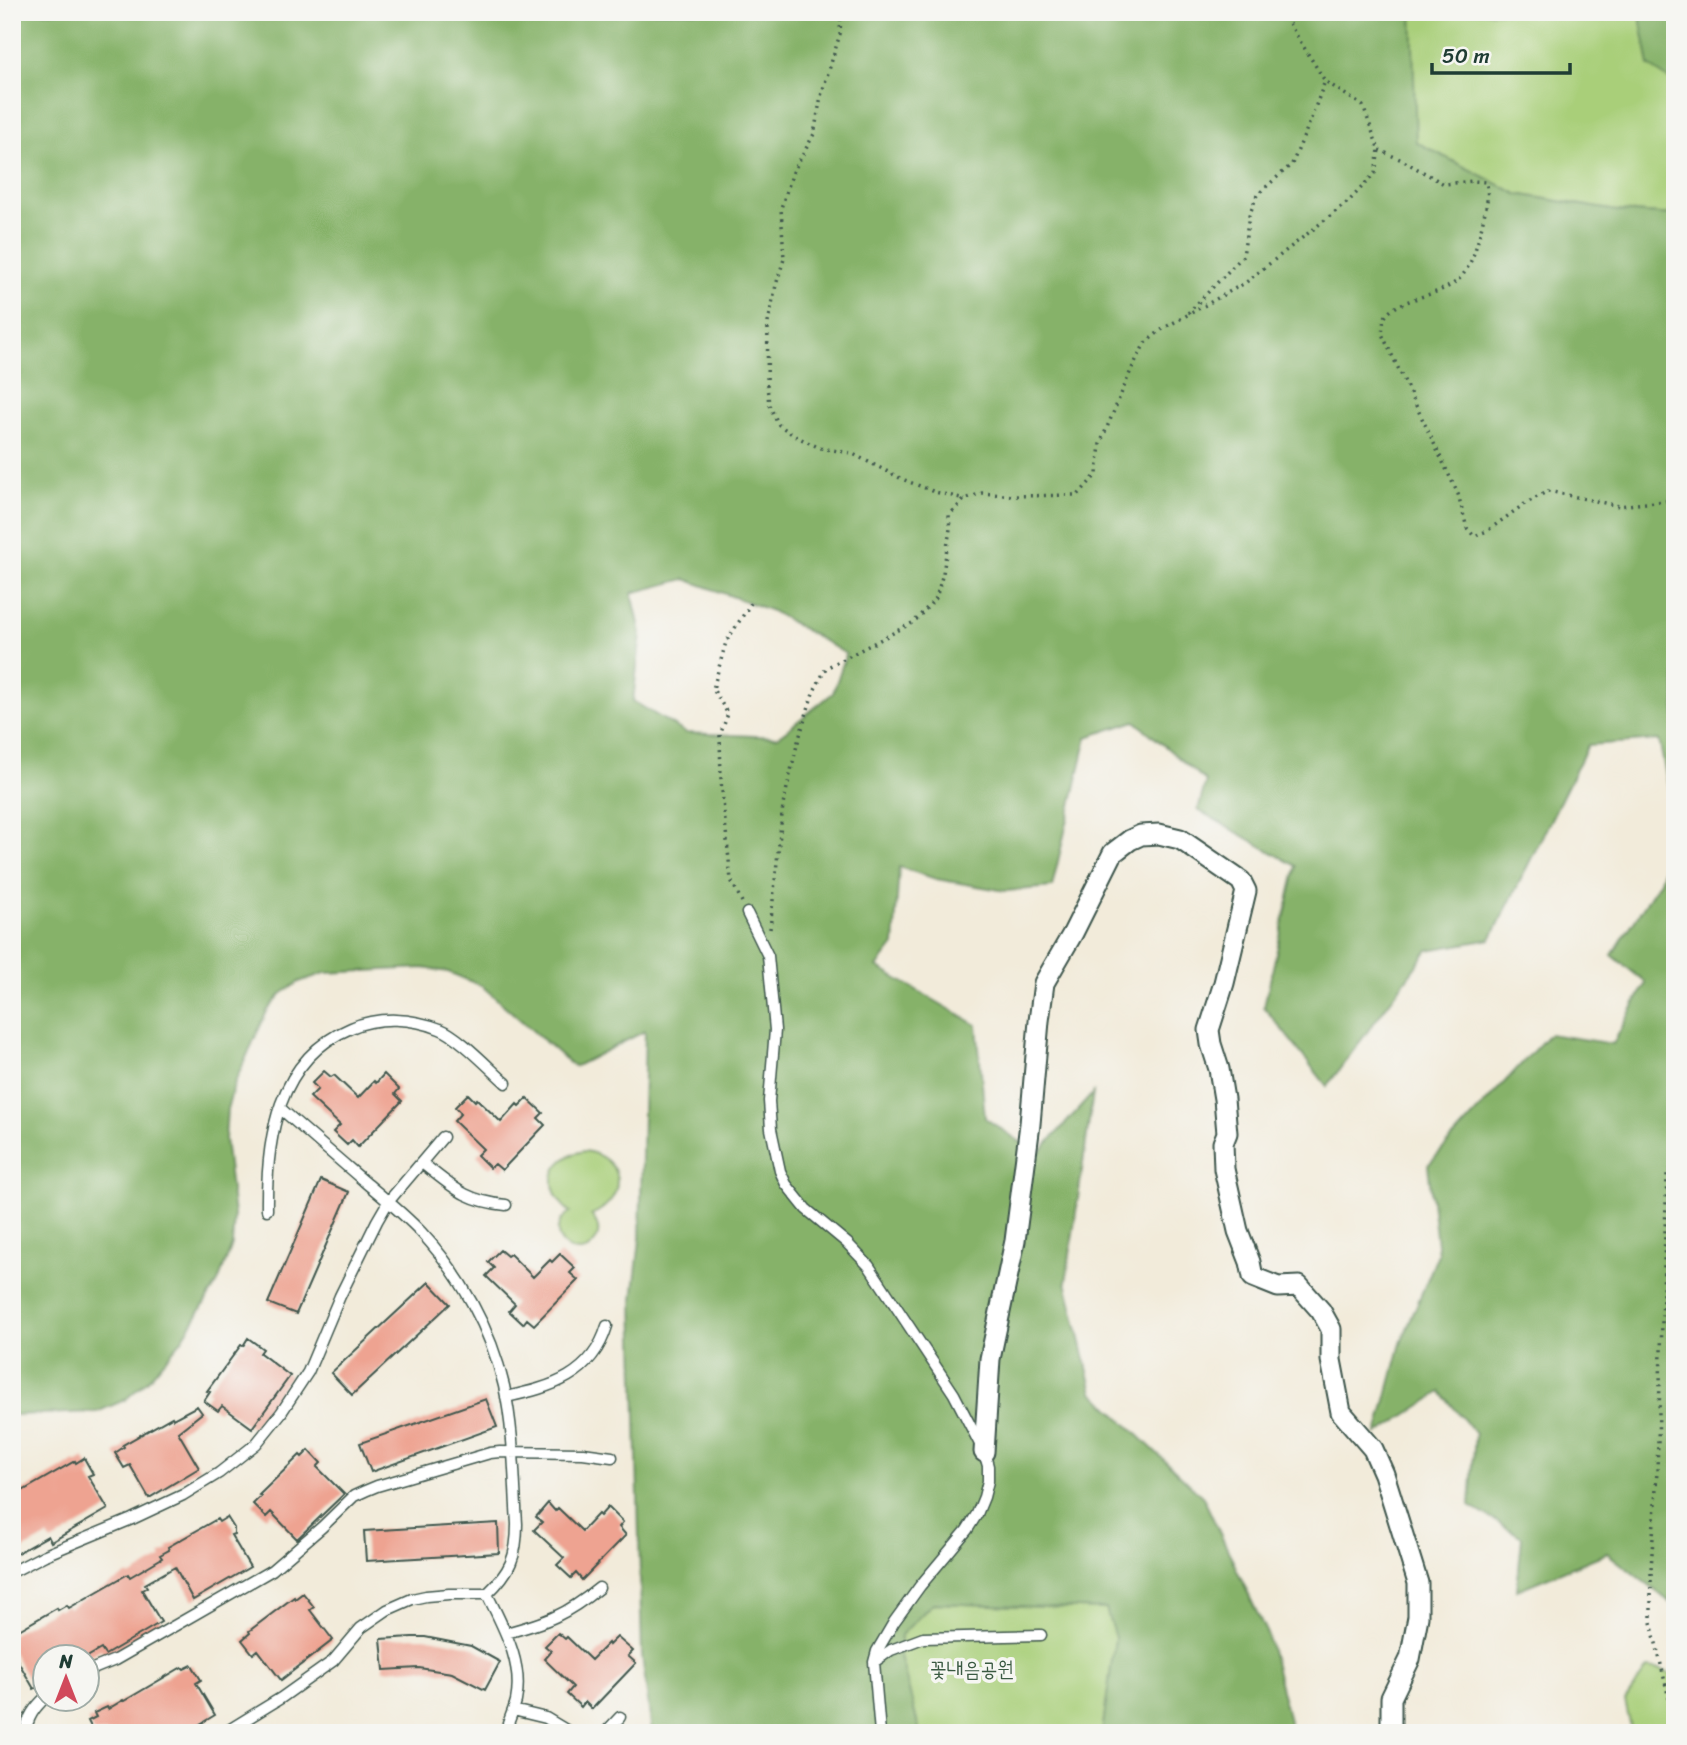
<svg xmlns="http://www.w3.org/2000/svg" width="1687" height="1745" font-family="Sriracha,'Poor Story',sans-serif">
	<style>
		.green { fill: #a9cf79; stroke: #648656; stroke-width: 2 }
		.forest { fill: #86b269; stroke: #52784e; stroke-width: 2; fill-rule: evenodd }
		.building { fill: #eea391 }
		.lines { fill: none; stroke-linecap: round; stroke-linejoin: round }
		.service-casing { stroke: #3f574d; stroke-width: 13 }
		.minor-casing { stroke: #3f574d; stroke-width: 23 }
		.path { stroke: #3f574d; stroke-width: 3.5; stroke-dasharray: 2 5; stroke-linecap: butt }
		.service { stroke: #fff; stroke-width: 10 }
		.minor { stroke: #fff; stroke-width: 19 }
		.labels { text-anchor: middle; stroke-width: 7; stroke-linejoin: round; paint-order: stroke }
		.park-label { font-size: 21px; fill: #3b5a42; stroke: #f6f6f2 }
	</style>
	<rect width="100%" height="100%" fill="#f6f6f2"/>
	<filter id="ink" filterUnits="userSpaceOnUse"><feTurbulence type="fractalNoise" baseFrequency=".0143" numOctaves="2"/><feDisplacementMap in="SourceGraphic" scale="14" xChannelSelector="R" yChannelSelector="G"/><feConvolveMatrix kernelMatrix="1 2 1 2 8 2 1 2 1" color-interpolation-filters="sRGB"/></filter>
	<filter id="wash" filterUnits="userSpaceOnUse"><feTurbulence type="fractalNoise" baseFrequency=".00686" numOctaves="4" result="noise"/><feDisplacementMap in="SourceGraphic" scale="28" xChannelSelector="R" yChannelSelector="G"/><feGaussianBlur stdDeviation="1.57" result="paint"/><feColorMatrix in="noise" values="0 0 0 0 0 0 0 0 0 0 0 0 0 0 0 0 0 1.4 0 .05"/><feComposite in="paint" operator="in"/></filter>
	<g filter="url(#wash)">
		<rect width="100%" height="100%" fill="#f2ebda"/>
		<!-- green -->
		<path class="green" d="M 1412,12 L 1675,12 L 1675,215 L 1617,211 L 1517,194 L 1415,142 Z
			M 584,1151 C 624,1156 629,1199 591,1215 C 597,1222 601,1231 596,1240 C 580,1269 537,1234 570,1212 C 543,1190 548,1158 584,1151 Z
			M 933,1603 L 1106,1609 L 1116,1638 L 1102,1733 L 920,1733 L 900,1656 L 901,1634 Z
			M 1647,1668 L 1662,1670 L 1675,1676 L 1675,1733 L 1632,1733 L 1625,1701 Z"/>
		<!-- forest -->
		<path class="forest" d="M 12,12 L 1412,12 L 1416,142 L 1517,194 L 1617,211 L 1675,215 L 1675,820 L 1659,740 L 1588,745 L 1491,939 L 1428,950 L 1327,1086 L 1264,1007 L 1296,866 L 1198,810 L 1206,781 L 1135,721 L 1087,737 L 1052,887 L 1006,891 L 936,879 L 899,867 L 894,945 L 877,967 L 977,1025 L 985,1118 L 1038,1154 L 1093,1093 L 1066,1282 L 1093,1392 L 1203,1497 L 1267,1634 L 1292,1733 L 1102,1733 L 1115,1638 L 1106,1609 L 933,1603 L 901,1635 L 900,1656 L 920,1733 L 652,1733 L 642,1656 L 633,1299 L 640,1239 L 645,1031 L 574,1067 L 482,986 L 448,972 L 423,968 L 325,973 L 299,982 L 281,994 L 267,1011 L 235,1082 L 227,1109 L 225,1139 L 234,1215 L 232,1245 L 218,1282 L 181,1341 L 149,1379 L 125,1400 L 97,1412 L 12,1415 ZM 685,579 L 772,611 L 846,654 L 833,693 L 778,737 L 686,733 L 633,701 L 641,633 L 632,593 Z
			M 1641,12 L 1675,12 L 1675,83 L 1649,66 L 1641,22 Z
			M 1675,826 L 1675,1606 L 1607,1553 L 1517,1590 L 1522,1537 L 1470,1506 L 1475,1433 L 1441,1392 L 1377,1434 L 1401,1343 L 1438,1254 L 1428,1165 L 1549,1034 L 1613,1044 L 1646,983 L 1612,955 L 1660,881 Z"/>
		<g id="blocks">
			<!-- building -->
			<path class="building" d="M 324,1071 L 331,1077 L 334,1075 L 358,1098 L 374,1081 L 376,1083 L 384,1074 L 399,1089 L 395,1094 L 402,1101 L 358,1147 L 352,1140 L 347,1145 L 333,1132 L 340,1125 L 310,1097 L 318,1089 L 312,1083 Z
				M 468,1094 L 475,1101 L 477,1099 L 501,1122 L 517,1104 L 519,1106 L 527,1098 L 543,1113 L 538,1118 L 545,1125 L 502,1170 L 495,1164 L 490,1168 L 477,1155 L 483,1149 L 454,1121 L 461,1113 L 455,1107 Z
				M 321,1180 L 349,1192 L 296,1314 L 268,1303 Z
				M 500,1250 L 507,1256 L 510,1254 L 533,1277 L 550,1260 L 552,1262 L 560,1254 L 575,1268 L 570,1273 L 578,1280 L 534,1325 L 527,1319 L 523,1324 L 509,1311 L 515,1304 L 486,1276 L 494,1268 L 488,1262 Z
				M 429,1282 L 450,1304 L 352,1395 L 331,1373 Z
				M 248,1338 L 263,1349 L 260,1353 L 290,1376 L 252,1428 L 222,1406 L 218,1411 L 204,1401 L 210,1392 L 207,1391 L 241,1345 L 243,1346 Z
				M 486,1399 L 497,1427 L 371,1472 L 360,1443 Z
				M 197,1406 L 202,1413 L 178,1432 L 199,1468 L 149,1498 L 130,1465 L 124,1468 L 115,1453 L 124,1447 L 123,1445 L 172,1417 L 173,1419 Z
				M 309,1450 L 321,1463 L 317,1467 L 344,1494 L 297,1539 L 271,1512 L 266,1517 L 253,1504 L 261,1496 L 259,1495 L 300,1455 L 302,1457 Z
				M 84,1458 L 93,1474 L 88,1476 L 108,1509 L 51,1542 L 48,1536 L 12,1556 L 12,1497 L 75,1461 L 76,1463 Z
				M 548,1503 L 555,1511 L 558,1508 L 582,1531 L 598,1514 L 600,1516 L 608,1507 L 623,1522 L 619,1527 L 626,1535 L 582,1580 L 576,1573 L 571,1578 L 557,1565 L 564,1558 L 534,1530 L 542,1522 L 536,1517 Z
				M 227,1517 L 234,1528 L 234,1534 L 231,1535 L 250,1567 L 193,1600 L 175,1567 L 145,1584 L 147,1587 L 142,1590 L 161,1622 L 105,1655 L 101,1649 L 87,1657 L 46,1657 L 46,1682 L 34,1689 L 12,1651 L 12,1634 L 57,1608 L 58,1610 L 67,1605 L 69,1608 L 128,1574 L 130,1577 L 162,1558 L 160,1555 L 169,1550 L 168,1547 L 217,1519 L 219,1522 Z
				M 498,1523 L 499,1553 L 366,1561 L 364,1531 Z
				M 303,1593 L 314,1607 L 310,1610 L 333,1640 L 281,1680 L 258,1650 L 253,1654 L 242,1640 L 250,1633 L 249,1631 L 294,1597 L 295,1599 Z
				M 558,1633 L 565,1639 L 567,1637 L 591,1660 L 608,1643 L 609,1645 L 617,1637 L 633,1651 L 628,1656 L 636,1663 L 592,1709 L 585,1702 L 581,1707 L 567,1694 L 573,1687 L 544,1659 L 551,1651 L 545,1646 Z
				M 412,1637 L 425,1637 L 471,1646 L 500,1662 L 485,1690 L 452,1673 L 419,1668 L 384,1670 L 381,1639 Z
				M 192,1665 L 201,1680 L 196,1683 L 215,1715 L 185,1733 L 94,1733 L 88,1721 L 96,1717 L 94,1713 L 107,1707 L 108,1709 L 123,1700 L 124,1701 L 182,1667 L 184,1669 Z"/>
		</g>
	</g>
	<g filter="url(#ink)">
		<use href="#blocks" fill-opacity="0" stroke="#3f574d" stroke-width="2"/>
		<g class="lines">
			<!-- service casing -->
			<g class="service-casing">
				<path id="service" d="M 747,913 L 768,956 L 775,1030 L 769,1101 L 771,1129 L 780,1171 L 786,1184 L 806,1209 L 847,1243 L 869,1266 L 954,1394 L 984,1452 L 988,1466 L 988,1481 L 984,1497 L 977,1514 L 967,1530 L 920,1586 L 894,1622 L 877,1651 L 874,1662 L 880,1733
					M 280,1108 C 308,1133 336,1157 365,1182 C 384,1198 404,1214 421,1232 C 460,1274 491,1329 504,1386 C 514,1431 514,1478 517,1524 C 517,1557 510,1572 487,1594
					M 422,1163 C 453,1187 465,1201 506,1205
					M 267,1210 C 266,1139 277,1059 351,1028 C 379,1016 412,1018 440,1029 C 459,1036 490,1069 506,1083
					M 506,1397 C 552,1387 592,1376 607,1326
					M 12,1572 L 45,1555 L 132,1519 L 183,1495 L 219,1473 L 256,1444 L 281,1413 L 308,1372 L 340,1296 L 377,1221 L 388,1202 L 443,1137
					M 506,1633 C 547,1622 566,1615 599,1588
					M 874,1662 L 891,1650 L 923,1638 L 1041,1635
					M 88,1671 L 115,1660 L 272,1570 L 322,1527 L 354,1496 L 365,1491 L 377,1486 L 490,1453 L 500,1452 L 583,1453 L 612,1457
					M 513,1710 L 546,1718 L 571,1733
					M 25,1733 C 28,1717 34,1708 46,1697
					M 224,1733 L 281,1698 L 333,1661 L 361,1628 L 387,1610 L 412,1599 L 426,1596 L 449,1594 L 487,1594 C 503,1627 524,1663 516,1701 C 513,1712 508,1722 505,1733
					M 605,1733 L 620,1717"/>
			</g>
			<!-- minor casing -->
			<g class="minor-casing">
				<path id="minor" d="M 984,1452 L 990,1359 L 1015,1241 L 1030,1124 L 1039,1021 L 1044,983 L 1073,933 L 1113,853 L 1130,840 L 1141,835 L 1159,834 L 1180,839 L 1241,881 L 1246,891 L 1224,983 L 1209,1030 L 1211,1044 L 1219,1069 L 1224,1099 L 1227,1133 L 1223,1143 L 1224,1169 L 1238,1231 L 1250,1262 L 1253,1277 L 1278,1287 L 1299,1286 L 1321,1311 L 1331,1329 L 1331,1360 L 1341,1412 L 1373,1449 L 1384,1474 L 1418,1583 L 1418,1617 L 1410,1659 L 1391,1698 L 1391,1727 L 1395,1733"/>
			</g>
			<!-- path -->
			<path class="path" d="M 841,12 L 840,34 L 821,96 L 814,134 L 793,172 L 781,208 L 784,259 L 776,285 L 768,323 L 767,385 L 769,405 L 779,425 L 795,436 L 820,448 L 851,453 L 902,479 L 935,492 L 965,499
				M 1379,150 L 1402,160 L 1444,184 L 1473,181 L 1486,182 C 1490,198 1485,210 1482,225 C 1478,242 1471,269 1458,280 C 1440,296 1404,297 1388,313 C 1383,318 1383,326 1382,334 L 1458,494 L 1467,528 L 1474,536 L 1487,531 L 1523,505 L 1548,491 L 1619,506 L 1675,500
				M 1188,313 L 1243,256 L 1249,216 L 1257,195 L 1292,164 L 1309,124 L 1325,81
				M 742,902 L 731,880 L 721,781 L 720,735 L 728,714 L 713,689 L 726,642 L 751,603
				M 770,929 L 783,805 L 797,745 L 813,693 L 826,668 L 914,622 L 936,598 L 943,573 L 950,529 L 949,515 L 965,499 L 982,493 L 1014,496 L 1078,495 L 1097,474 L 1100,444 L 1132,368 L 1145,343 L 1164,328 L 1245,283 L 1349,201 L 1375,173 L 1379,150 L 1363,106 L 1325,81 L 1282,12
				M 1675,1163 L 1667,1174 L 1657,1471 L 1651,1570 L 1651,1622 L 1669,1699 L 1675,1718"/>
			<!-- service -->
			<use href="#service" class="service"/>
			<!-- minor -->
			<use href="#minor" class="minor"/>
		</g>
	</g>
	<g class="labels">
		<!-- park labels -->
		<g class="park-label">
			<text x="972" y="1676">꽃내음공원</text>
		</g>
	</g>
	<!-- margin -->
	<rect width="1687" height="1745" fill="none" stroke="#f6f6f2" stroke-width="42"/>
	<!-- north arrow -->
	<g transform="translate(66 1678)"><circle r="33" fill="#f6f6f2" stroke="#a0aca6" stroke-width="2"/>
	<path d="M0-5L12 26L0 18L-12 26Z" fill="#d1495b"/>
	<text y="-10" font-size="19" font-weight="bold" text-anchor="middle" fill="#1f3d34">N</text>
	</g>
	<!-- scale -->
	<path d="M1432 63v10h138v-10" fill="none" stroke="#1f3d34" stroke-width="3.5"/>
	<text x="1442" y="63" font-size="21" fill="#1f3d34" stroke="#f6f6f2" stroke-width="5" paint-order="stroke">50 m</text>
</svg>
